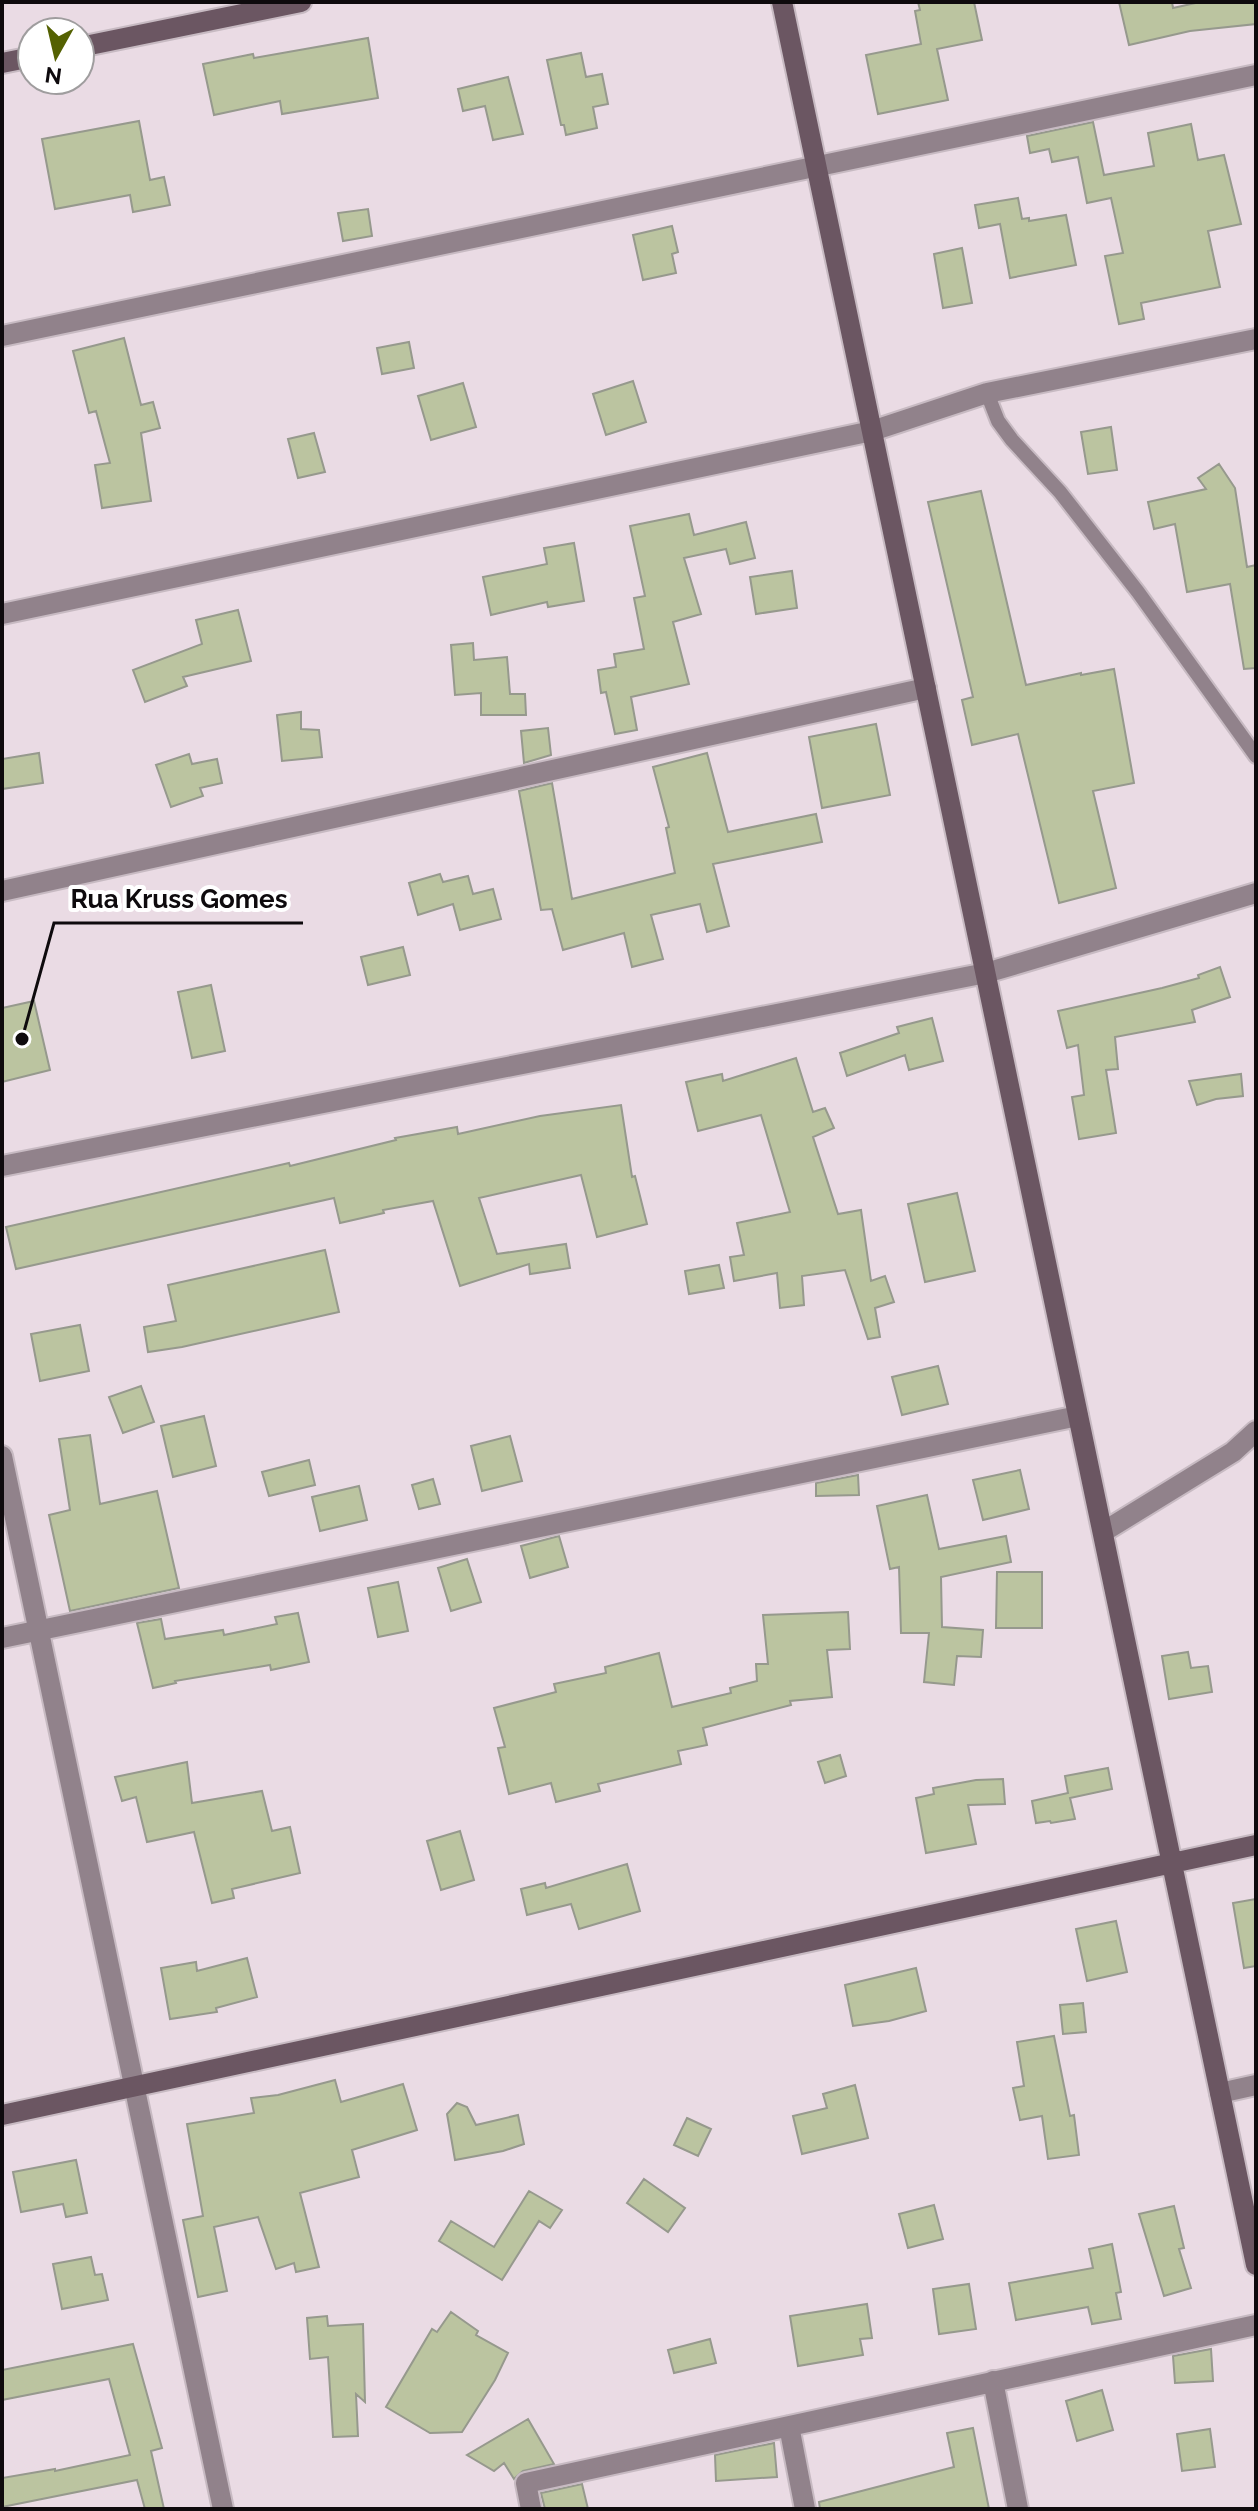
<svg xmlns="http://www.w3.org/2000/svg" width="1258" height="2511" font-family="Raleway,sans-serif">
	<style>
		.building { fill: #bbc4a0; stroke: #96998d; stroke-width: 2 }
		.lines { fill: none; stroke-linecap: round; stroke-linejoin: round }
		.lane-casing { stroke: #c7bac2; stroke-width: 18 }
		.street-casing { stroke: #c7bac2; stroke-width: 24 }
		.secondary-casing { stroke: #c7bac2; stroke-width: 24 }
		.lane { stroke: #91828b; stroke-width: 14 }
		.street { stroke: #91828b; stroke-width: 20 }
		.secondary { stroke: #6b5662; stroke-width: 20 }
		.leader { fill: none; stroke: #0e0a0d; stroke-width: 3 }
		.callout-dot { fill: #0e0a0d; stroke: #fff; stroke-width: 3 }
		.callout-label { font-size: 26px; text-anchor: middle; font-weight: bold; fill: #0e0a0d; stroke: #fff; stroke-width: 8; stroke-linejoin: round; paint-order: stroke }
	</style>
	<rect width="100%" height="100%" fill="#eadbe4"/>
	<!-- building -->
	<path class="building" d="M 918,2 L 974,2 L 982,40 L 937,49 L 948,100 L 878,114 L 866,55 L 921,44 L 915,11 L 920,10 Z
		M 1119,2 L 1172,2 L 1173,8 L 1200,2 L 1256,2 L 1256,24 L 1190,31 L 1129,45 Z
		M 368,38 L 378,98 L 282,114 L 280,101 L 214,115 L 203,64 L 253,54 L 254,58 Z
		M 581,53 L 586,77 L 602,74 L 608,104 L 593,107 L 597,128 L 566,135 L 564,125 L 561,125 L 547,60 Z
		M 508,77 L 523,134 L 493,140 L 485,106 L 463,111 L 458,89 Z
		M 139,121 L 150,180 L 164,177 L 170,205 L 133,212 L 130,195 L 55,209 L 42,139 Z
		M 1093,122 L 1104,175 L 1154,166 L 1148,133 L 1191,124 L 1198,160 L 1224,155 L 1241,224 L 1208,231 L 1220,287 L 1141,303 L 1144,319 L 1119,324 L 1105,256 L 1123,253 L 1111,198 L 1087,203 L 1078,157 L 1052,162 L 1049,149 L 1030,153 L 1027,136 Z
		M 1018,198 L 1022,219 L 1029,218 L 1029,221 L 1066,215 L 1076,265 L 1010,278 L 1000,224 L 979,228 L 975,205 Z
		M 368,209 L 372,236 L 343,241 L 338,213 Z
		M 672,226 L 678,252 L 672,254 L 676,273 L 643,280 L 633,235 Z
		M 962,248 L 972,303 L 943,308 L 934,254 Z
		M 124,338 L 141,405 L 153,402 L 160,428 L 141,433 L 151,501 L 102,508 L 95,465 L 110,463 L 96,411 L 89,413 L 73,351 Z
		M 409,342 L 414,368 L 382,374 L 377,348 Z
		M 633,381 L 646,422 L 606,435 L 593,394 Z
		M 463,383 L 476,427 L 431,440 L 418,396 Z
		M 1111,427 L 1117,470 L 1088,474 L 1081,432 Z
		M 314,433 L 325,472 L 298,478 L 288,439 Z
		M 1219,464 L 1235,488 L 1247,567 L 1256,565 L 1256,668 L 1244,669 L 1230,584 L 1187,592 L 1175,524 L 1154,529 L 1148,502 L 1206,489 L 1198,478 Z
		M 981,491 L 1026,685 L 1081,673 L 1081,675 L 1114,669 L 1134,783 L 1093,791 L 1116,888 L 1059,903 L 1018,734 L 972,745 L 962,700 L 973,697 L 928,502 Z
		M 689,514 L 694,535 L 746,522 L 755,558 L 730,564 L 726,549 L 684,558 L 701,614 L 673,622 L 689,684 L 631,697 L 637,730 L 615,734 L 606,692 L 601,693 L 598,670 L 616,667 L 614,654 L 644,649 L 634,598 L 645,596 L 630,526 Z
		M 574,543 L 584,601 L 548,607 L 547,602 L 491,615 L 483,577 L 547,564 L 544,548 Z
		M 792,571 L 797,608 L 756,614 L 750,577 Z
		M 238,610 L 251,661 L 183,677 L 187,686 L 145,702 L 133,670 L 202,644 L 196,620 Z
		M 473,643 L 474,660 L 507,657 L 510,694 L 525,694 L 526,715 L 481,715 L 481,693 L 455,695 L 451,645 Z
		M 301,712 L 301,729 L 319,730 L 322,757 L 282,761 L 277,715 Z
		M 876,724 L 890,795 L 822,808 L 809,737 Z
		M 548,728 L 551,755 L 524,763 L 521,731 Z
		M 39,753 L 43,783 L 2,789 L 2,759 Z
		M 707,753 L 728,832 L 816,814 L 822,842 L 713,864 L 729,926 L 707,932 L 700,904 L 651,915 L 663,959 L 632,967 L 624,933 L 563,950 L 552,909 L 541,910 L 519,791 L 552,783 L 572,899 L 675,873 L 666,828 L 669,827 L 653,767 Z
		M 189,754 L 192,764 L 217,759 L 222,783 L 200,788 L 203,796 L 171,807 L 156,765 Z
		M 440,874 L 443,882 L 468,876 L 473,894 L 493,889 L 501,919 L 460,930 L 453,904 L 418,915 L 409,883 Z
		M 403,947 L 410,975 L 368,985 L 361,957 Z
		M 1220,967 L 1230,997 L 1192,1010 L 1195,1022 L 1115,1037 L 1118,1069 L 1106,1070 L 1116,1133 L 1079,1139 L 1072,1097 L 1084,1095 L 1078,1045 L 1067,1048 L 1058,1011 L 1162,988 L 1199,978 L 1198,975 Z
		M 211,985 L 225,1051 L 192,1058 L 178,992 Z
		M 34,1001 L 50,1070 L 2,1082 L 2,1008 Z
		M 932,1018 L 943,1061 L 909,1070 L 905,1055 L 847,1076 L 840,1053 L 899,1033 L 897,1027 Z
		M 796,1058 L 813,1112 L 825,1108 L 834,1128 L 813,1137 L 838,1214 L 861,1210 L 871,1281 L 885,1276 L 894,1302 L 875,1308 L 880,1337 L 868,1339 L 845,1270 L 802,1276 L 804,1305 L 780,1308 L 777,1273 L 734,1281 L 730,1257 L 744,1255 L 737,1223 L 790,1212 L 761,1115 L 698,1131 L 686,1082 L 722,1074 L 723,1081 Z
		M 1241,1074 L 1243,1096 L 1216,1099 L 1197,1105 L 1189,1081 Z
		M 621,1105 L 632,1177 L 635,1176 L 647,1224 L 597,1237 L 581,1175 L 479,1198 L 497,1254 L 566,1244 L 570,1268 L 530,1274 L 529,1264 L 460,1286 L 433,1201 L 383,1210 L 384,1213 L 340,1223 L 334,1198 L 16,1269 L 6,1227 L 289,1163 L 290,1166 L 396,1140 L 395,1138 L 457,1127 L 458,1134 L 540,1116 Z
		M 957,1193 L 975,1271 L 925,1282 L 908,1204 Z
		M 325,1250 L 339,1312 L 182,1347 L 148,1352 L 144,1327 L 176,1321 L 168,1285 Z
		M 719,1265 L 724,1288 L 689,1294 L 685,1271 Z
		M 80,1325 L 89,1371 L 40,1381 L 31,1334 Z
		M 938,1366 L 948,1404 L 902,1415 L 892,1377 Z
		M 141,1386 L 154,1422 L 123,1433 L 109,1397 Z
		M 204,1416 L 216,1466 L 173,1477 L 161,1426 Z
		M 90,1435 L 100,1504 L 157,1491 L 179,1588 L 70,1611 L 49,1515 L 70,1510 L 59,1439 Z
		M 510,1436 L 522,1481 L 482,1491 L 471,1446 Z
		M 309,1460 L 315,1485 L 269,1496 L 262,1472 Z
		M 1020,1470 L 1029,1509 L 983,1520 L 973,1480 Z
		M 858,1475 L 859,1495 L 816,1496 L 816,1483 Z
		M 433,1479 L 440,1504 L 419,1509 L 412,1485 Z
		M 359,1486 L 367,1520 L 320,1531 L 312,1497 Z
		M 927,1495 L 939,1549 L 1006,1536 L 1011,1562 L 941,1577 L 942,1627 L 983,1630 L 981,1657 L 957,1656 L 954,1685 L 924,1682 L 929,1633 L 901,1633 L 899,1567 L 890,1569 L 877,1506 Z
		M 559,1536 L 568,1567 L 530,1578 L 521,1546 Z
		M 467,1559 L 481,1602 L 451,1611 L 438,1568 Z
		M 997,1572 L 1042,1572 L 1042,1628 L 996,1628 Z
		M 398,1582 L 408,1631 L 378,1637 L 368,1588 Z
		M 848,1612 L 850,1649 L 827,1650 L 832,1697 L 790,1701 L 791,1705 L 703,1728 L 707,1745 L 678,1751 L 681,1764 L 598,1784 L 600,1791 L 556,1802 L 551,1783 L 509,1794 L 498,1748 L 505,1747 L 494,1708 L 556,1692 L 554,1684 L 606,1673 L 605,1667 L 659,1653 L 672,1707 L 731,1693 L 730,1688 L 757,1681 L 756,1664 L 768,1664 L 763,1615 Z
		M 298,1613 L 309,1662 L 271,1670 L 270,1665 L 175,1681 L 176,1683 L 153,1688 L 137,1623 L 161,1619 L 165,1639 L 223,1630 L 224,1635 L 277,1624 L 275,1617 Z
		M 1188,1652 L 1191,1668 L 1208,1666 L 1212,1692 L 1169,1699 L 1162,1656 Z
		M 840,1755 L 846,1776 L 825,1783 L 818,1762 Z
		M 187,1762 L 192,1803 L 262,1791 L 272,1831 L 290,1827 L 300,1873 L 232,1889 L 234,1898 L 212,1903 L 194,1832 L 147,1842 L 136,1797 L 122,1801 L 115,1777 Z
		M 1108,1768 L 1112,1789 L 1070,1798 L 1075,1819 L 1051,1823 L 1050,1821 L 1036,1823 L 1032,1801 L 1068,1793 L 1065,1776 Z
		M 1003,1779 L 1005,1804 L 968,1805 L 976,1844 L 926,1853 L 916,1798 L 934,1794 L 933,1788 L 976,1780 Z
		M 460,1831 L 474,1880 L 441,1890 L 427,1841 Z
		M 627,1864 L 640,1911 L 579,1929 L 571,1904 L 527,1915 L 521,1889 L 545,1883 L 546,1888 Z
		M 1256,1899 L 1256,1966 L 1244,1968 L 1233,1903 Z
		M 1116,1921 L 1127,1972 L 1087,1981 L 1076,1929 Z
		M 247,1958 L 257,1997 L 216,2008 L 217,2012 L 170,2019 L 161,1968 L 196,1962 L 197,1971 Z
		M 916,1968 L 926,2011 L 889,2021 L 853,2026 L 845,1985 Z
		M 1083,2003 L 1086,2032 L 1063,2034 L 1060,2005 Z
		M 1054,2036 L 1070,2116 L 1074,2115 L 1079,2155 L 1048,2159 L 1042,2116 L 1020,2120 L 1013,2088 L 1024,2086 L 1017,2042 Z
		M 335,2080 L 341,2102 L 403,2084 L 417,2130 L 352,2150 L 359,2177 L 300,2193 L 319,2267 L 296,2272 L 294,2263 L 276,2269 L 258,2217 L 214,2227 L 227,2291 L 198,2297 L 183,2220 L 203,2216 L 187,2124 L 254,2113 L 251,2098 L 278,2095 Z
		M 855,2085 L 868,2138 L 802,2154 L 793,2116 L 827,2108 L 823,2094 Z
		M 457,2103 L 467,2107 L 476,2125 L 518,2115 L 524,2144 L 503,2151 L 455,2160 L 447,2114 Z
		M 687,2118 L 711,2129 L 698,2156 L 674,2145 Z
		M 76,2160 L 87,2213 L 66,2217 L 63,2204 L 21,2212 L 13,2172 Z
		M 644,2179 L 685,2208 L 668,2232 L 627,2203 Z
		M 529,2191 L 562,2210 L 550,2228 L 539,2221 L 502,2280 L 439,2241 L 451,2221 L 494,2247 Z
		M 934,2205 L 943,2239 L 908,2248 L 899,2214 Z
		M 1174,2206 L 1184,2248 L 1179,2249 L 1191,2288 L 1164,2296 L 1139,2214 Z
		M 1112,2244 L 1121,2292 L 1116,2293 L 1121,2319 L 1092,2324 L 1088,2307 L 1016,2320 L 1009,2283 L 1093,2268 L 1089,2249 Z
		M 91,2257 L 95,2275 L 102,2274 L 108,2300 L 62,2309 L 53,2264 Z
		M 969,2284 L 976,2329 L 939,2334 L 933,2289 Z
		M 867,2304 L 872,2338 L 860,2339 L 863,2355 L 798,2366 L 790,2316 Z
		M 451,2312 L 478,2331 L 476,2335 L 508,2353 L 495,2380 L 462,2432 L 430,2433 L 386,2407 L 432,2329 L 437,2332 Z
		M 327,2316 L 328,2326 L 363,2324 L 365,2402 L 356,2394 L 358,2436 L 333,2437 L 328,2357 L 310,2359 L 307,2318 Z
		M 710,2339 L 716,2363 L 674,2373 L 668,2350 Z
		M 133,2344 L 162,2448 L 151,2451 L 164,2509 L 145,2509 L 137,2480 L 2,2507 L 2,2478 L 55,2469 L 55,2471 L 130,2455 L 109,2379 L 2,2400 L 2,2370 Z
		M 1211,2349 L 1213,2381 L 1175,2383 L 1173,2356 Z
		M 1102,2390 L 1113,2430 L 1077,2441 L 1066,2401 Z
		M 528,2419 L 554,2464 L 523,2471 L 514,2479 L 504,2463 L 494,2471 L 467,2455 Z
		M 973,2428 L 989,2509 L 820,2509 L 819,2502 L 954,2467 L 947,2433 Z
		M 1210,2429 L 1215,2467 L 1182,2471 L 1177,2434 Z
		M 774,2443 L 777,2477 L 716,2481 L 715,2455 Z
		M 582,2484 L 588,2509 L 545,2509 L 541,2493 Z"/>
	<g class="lines">
		<!-- lane casing -->
		<g class="lane-casing">
			<path id="lane" d="M 987,393 L 998,421 L 1012,440 L 1060,492 L 1138,592 L 1256,756"/>
		</g>
		<!-- street casing -->
		<g class="street-casing">
			<path id="street" d="M 2,336 L 1256,75
				M 2,614 L 872,431 L 987,393 L 1256,339
				M 2,891 L 926,688
				M 2,1166 L 986,973 L 1256,893
				M 2,1456 L 223,2509
				M 1103,1532 L 1233,1452 L 1256,1431
				M 2,1638 L 1078,1416
				M 1220,2093 L 1256,2085
				M 993,2381 L 1018,2509
				M 789,2426 L 805,2509
				M 531,2509 L 526,2483 L 1256,2325"/>
		</g>
		<!-- secondary casing -->
		<g class="secondary-casing">
			<path id="secondary" d="M 782,2 L 1256,2265
				M 80,47 L 301,2
				M 2,63 L 32,57
				M 2,2115 L 1256,1845"/>
		</g>
		<!-- lane -->
		<use href="#lane" class="lane"/>
		<!-- street -->
		<use href="#street" class="street"/>
		<!-- secondary -->
		<use href="#secondary" class="secondary"/>
	</g>
	<!-- callouts -->
	<path class="leader" d="M22 1039L54 923H303"/>
	<circle class="callout-dot" cx="22" cy="1039" r="8"/>
	<g class="callout-label">
		<text x="179" y="908">Rua Kruss Gomes</text>
	</g>
	<!-- border -->
	<rect width="1258" height="2511" fill="none" stroke="#0e0a0d" stroke-width="8"/>
	<!-- north arrow -->
	<g transform="translate(56 56) rotate(188)"><circle r="38" fill="#ffffff" stroke="#9f9d9e" stroke-width="2"/>
	<path d="M0-6L14 30L0 20L-14 30Z" fill="#546102"/>
	<text y="-12" font-size="22" font-weight="bold" text-anchor="middle" fill="#0e0a0d">N</text>
	</g>
</svg>
